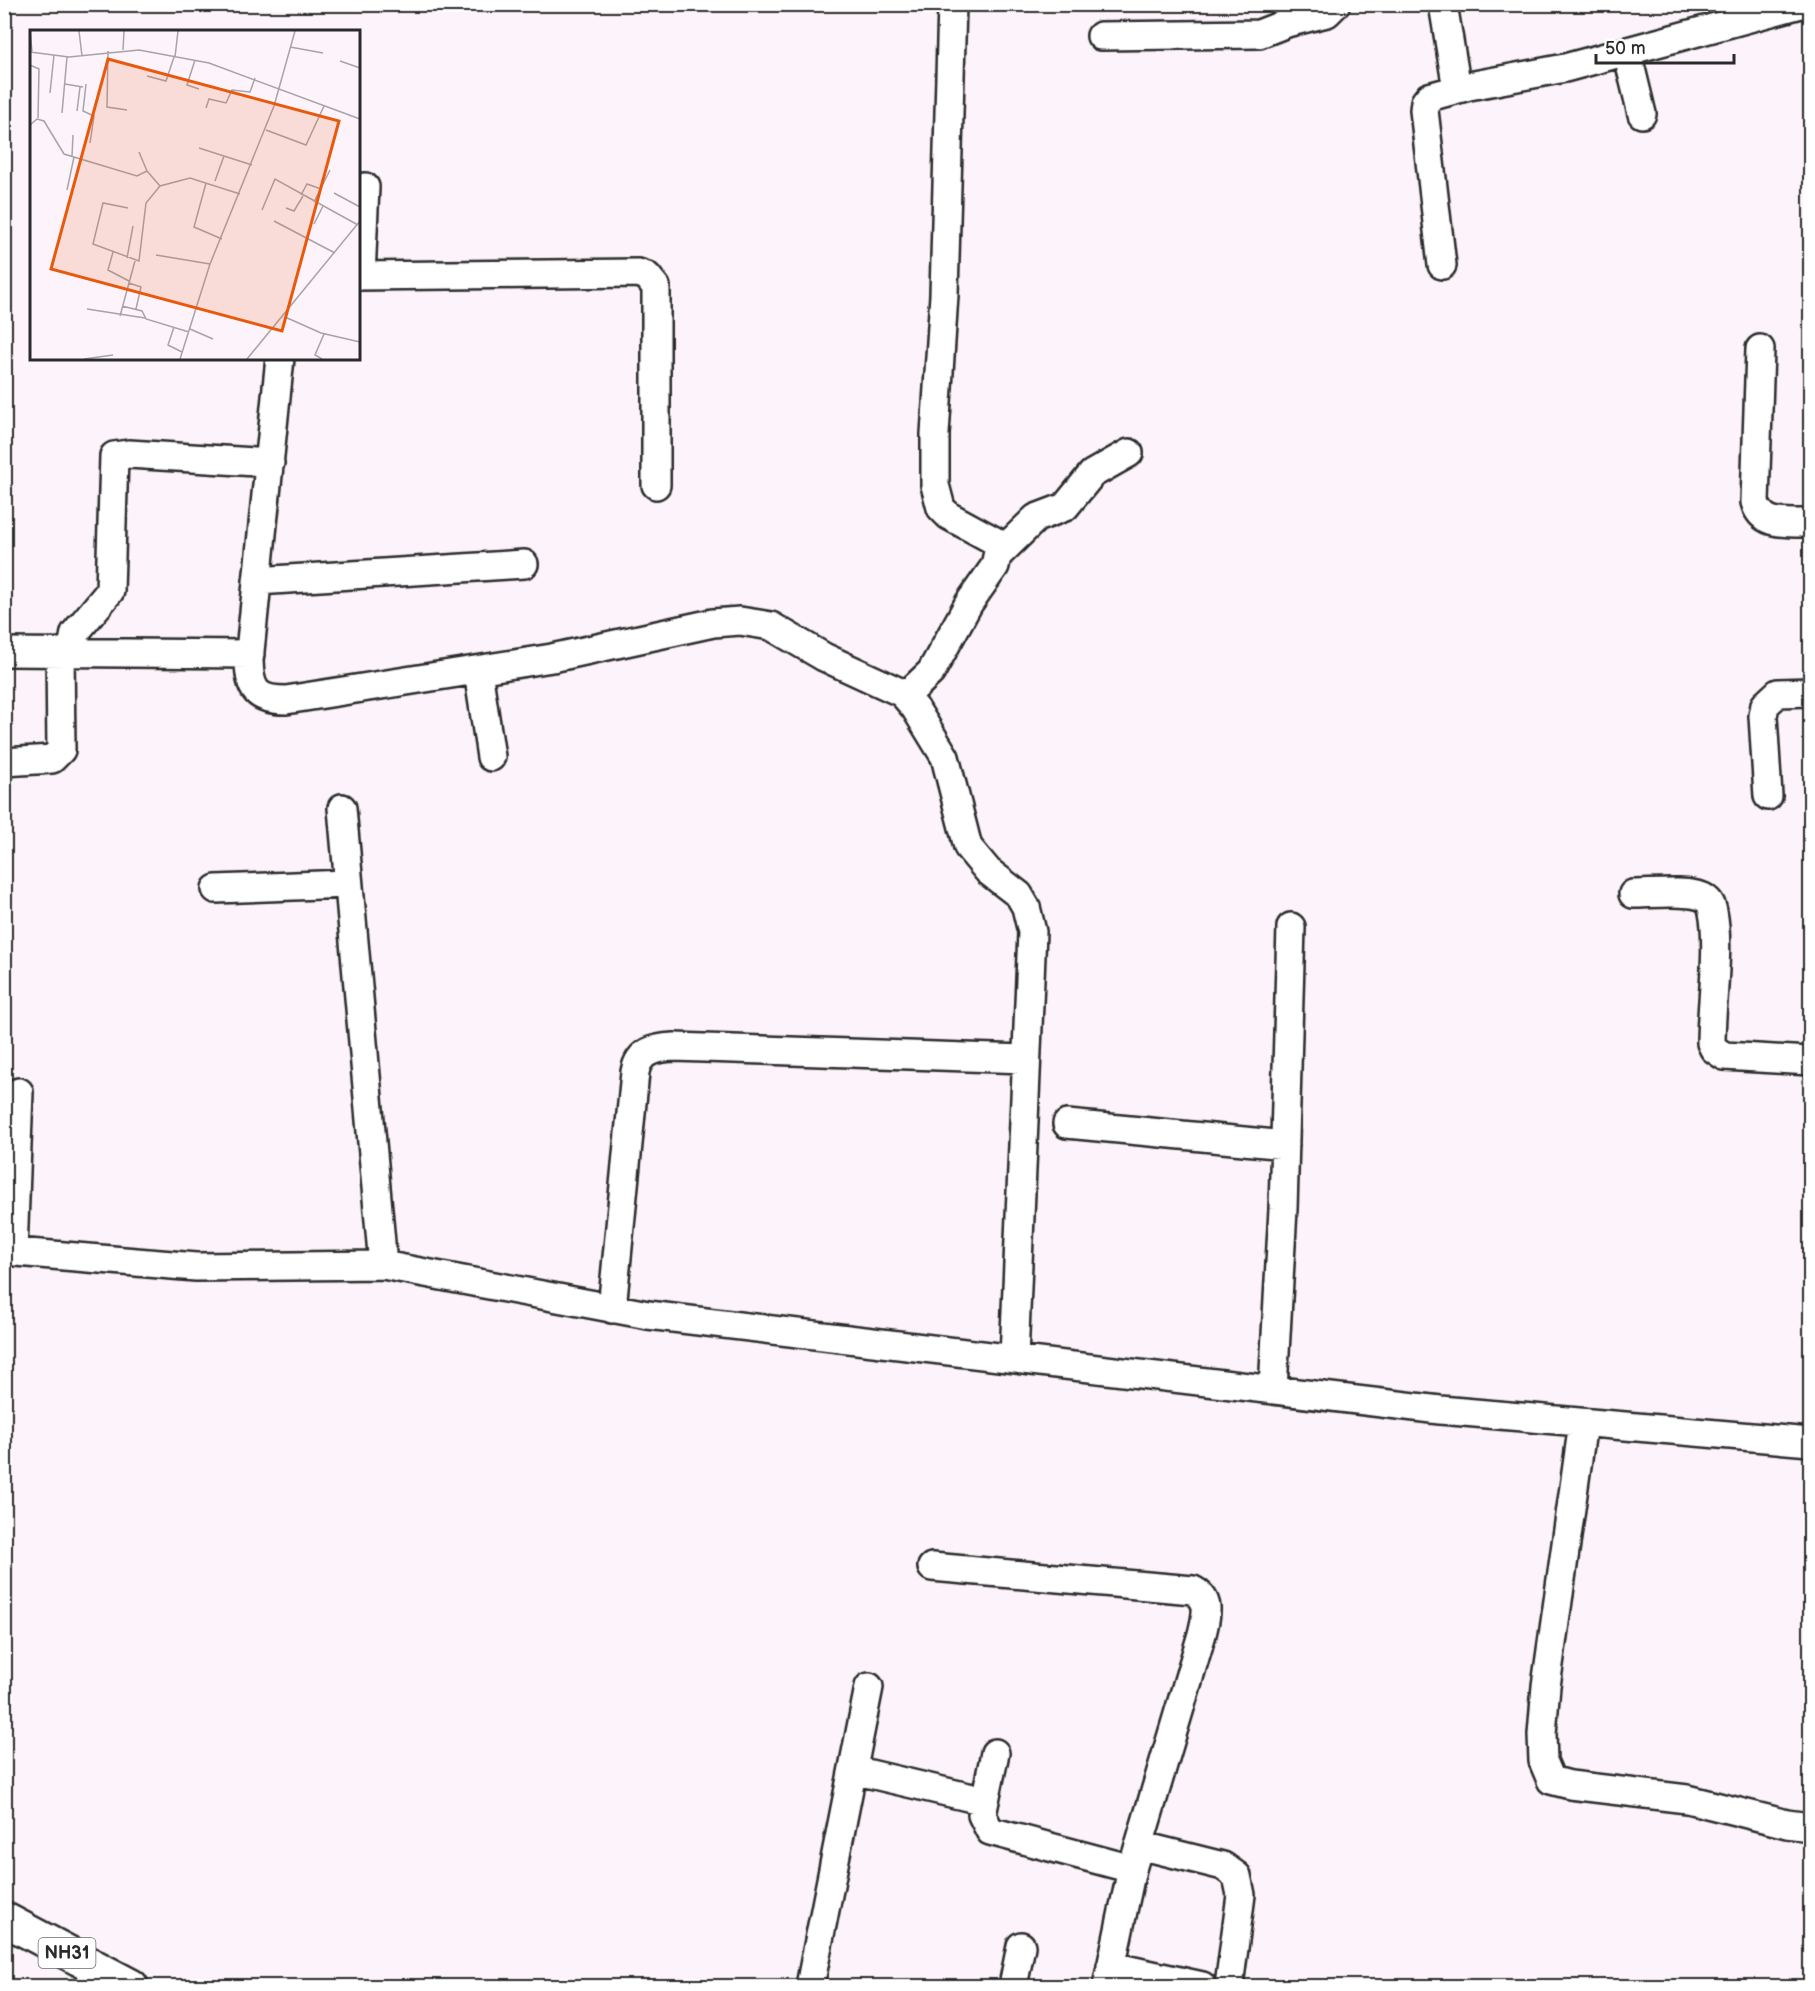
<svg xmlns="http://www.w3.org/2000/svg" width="1815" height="1991" font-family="'Balsamiq Sans',sans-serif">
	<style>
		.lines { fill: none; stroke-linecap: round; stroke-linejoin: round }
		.minor-casing { stroke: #2b2b2b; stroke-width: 32 }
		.highway-casing { stroke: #2b2b2b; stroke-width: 38 }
		.minor { stroke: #fff; stroke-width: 27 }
		.highway { stroke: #fff; stroke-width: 33 }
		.labels { text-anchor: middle; stroke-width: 5; stroke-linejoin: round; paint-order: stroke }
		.shield { fill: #fff; stroke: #6b6b6b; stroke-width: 1.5 }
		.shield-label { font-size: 18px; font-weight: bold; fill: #2b2b2b }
		.inset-road { fill: none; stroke: #a8a3a8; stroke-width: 1.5 }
		.view { fill: #e8590c; fill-opacity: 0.15; stroke: #e8590c; stroke-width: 3 }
		.inset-edge { fill: none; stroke: #2b2b2b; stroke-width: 3 }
	</style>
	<rect width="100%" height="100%" fill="#fcf3fb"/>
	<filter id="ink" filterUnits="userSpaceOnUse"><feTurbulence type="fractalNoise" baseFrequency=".0167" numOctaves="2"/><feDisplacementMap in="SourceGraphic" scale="12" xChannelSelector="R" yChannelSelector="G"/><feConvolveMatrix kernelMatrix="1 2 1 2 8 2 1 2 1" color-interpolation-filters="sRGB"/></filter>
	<g filter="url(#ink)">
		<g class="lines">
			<!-- minor casing -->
			<g class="minor-casing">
				<path id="minor" d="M 1443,4 L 1457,89
					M 1101,36 L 1259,34 L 1287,23 L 1327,13 L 1336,4
					M 1627,52 L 1642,114
					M 1442,265 L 1424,110 L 1425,102 L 1429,97 L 1469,86 L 1565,68 L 1801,4
					M 358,276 L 638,273 L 647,276 L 656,287 L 656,485
					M 361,276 L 365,187
					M 1760,349 L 1755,502 C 1762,528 1789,522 1810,523
					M 280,358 L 249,661 C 250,690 256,700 286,700 L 552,658 L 713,623 L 740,621 L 771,626 L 824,657 L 902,693 L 915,708 L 945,757 L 968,847 L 988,871 L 1019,895 L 1026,907 L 1032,932 L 1014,1358
					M 999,554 L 1036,518 L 1065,507 L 1092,474 L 1129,453
					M 257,581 L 524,564
					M 4,652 L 250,654
					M 71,653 L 75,633 L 110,591 L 114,456 L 129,454 L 270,463
					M 478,671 L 491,757
					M 902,693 L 913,689 L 931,672 L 969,603 L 995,566 L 999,547 L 995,541 L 949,516 L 941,508 L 935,485 L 935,434 L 944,295 L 952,4
					M 4,762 L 52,759 L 61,750 L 60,652
					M 1768,796 L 1763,716 L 1765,705 L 1778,693 L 1810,692
					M 342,808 L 383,1265
					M 216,889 L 348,884
					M 1633,894 C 1651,894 1688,890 1703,897 C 1709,900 1712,906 1713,912 C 1720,947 1711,1005 1711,1043 L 1714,1049 L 1724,1056 L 1810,1061
					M 1067,1124 L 1285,1145
					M 4,1251 L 196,1267 L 383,1265 L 648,1315 L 1440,1410 L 1810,1442
					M 13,1251 L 19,1092
					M 612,1309 L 635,1072 C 639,1051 654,1048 674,1047 L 1026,1059
					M 1273,1389 L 1283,1209 L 1291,927
					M 1583,1423 L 1546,1686 L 1542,1734 L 1543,1761 L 1551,1780 L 1570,1785 L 1687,1799 L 1787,1824 L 1810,1827
					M 932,1567 L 1193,1590 C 1212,1600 1206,1617 1202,1634 L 1132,1869 L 1107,1986
					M 995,1753 L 982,1815 L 990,1831 L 1132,1869
					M 853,1770 L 985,1801
					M 1139,1845 L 1223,1866 L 1237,1876 L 1241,1895 L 1229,1986
					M 1111,1966 L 1202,1986
					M 810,1986 L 869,1687
					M 1013,1986 L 1021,1946"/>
			</g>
			<!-- highway casing -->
			<g class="highway-casing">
				<path id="highway" d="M 4,1919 L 131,1986"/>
			</g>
			<!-- minor -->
			<use href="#minor" class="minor"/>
			<!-- highway -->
			<use href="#highway" class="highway"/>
		</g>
	</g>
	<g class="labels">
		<!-- shield labels -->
		<rect class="shield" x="38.5" y="1938" width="57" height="30" rx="4.5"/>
		<g class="shield-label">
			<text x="67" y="1959">NH31</text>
		</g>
	</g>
	<!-- overview -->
	<g transform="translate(30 30)">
		<rect width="330" height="330" fill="#fcf3fb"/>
		<path class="inset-road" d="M 0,1 L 2,21M 49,1 L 52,26M 260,17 L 293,23M 93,20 L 94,1M 78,21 L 77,77 L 97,80M 0,22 L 39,27 L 109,20 L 179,33 L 330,89M 145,27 L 148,1M 165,30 L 157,55 L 169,59M 310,31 L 330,38M 0,35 L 9,39 L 8,88M 117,46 L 136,51 L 144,27M 35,54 L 53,57M 56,54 L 53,81 L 64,86 L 60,113M 20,63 L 24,25M 176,78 L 179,69 L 196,73 L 202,60 L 220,62 L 225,48M 47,81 L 50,57M 32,83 L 37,27M 0,95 L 7,89 L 14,91 L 34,124 L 107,146 L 117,141 L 130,156M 236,100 L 276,115 L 294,76M 169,118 L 222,135M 109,122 L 117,141M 42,126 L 43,105M 185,151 L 194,126M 176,153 L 164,197 L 192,209M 37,160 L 44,127M 304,163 L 330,177M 271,165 L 277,154 L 291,159M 284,172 L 300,140M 98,178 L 73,173 L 63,214 L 109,231 L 116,173 L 130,156 L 160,148 L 210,164M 256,178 L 264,181 L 273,166M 232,180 L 245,149 L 328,195M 244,191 L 305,223M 284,194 L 293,176M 83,222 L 78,240 L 99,251M 126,225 L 180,234M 97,228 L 103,196M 99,253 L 111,257 L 106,279M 92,276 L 112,281 L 116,289 L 159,302M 57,279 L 115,288M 90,286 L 105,231M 255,287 L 291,303 L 330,312M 144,297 L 138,315 L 152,322M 160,299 L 183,309M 54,329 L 83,325M 150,329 L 180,234 L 244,76 L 265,1M 217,329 L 330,191M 292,329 L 285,325 L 294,304"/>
		<path class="view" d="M 78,29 L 309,91 L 252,301 L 21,239 Z"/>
		<rect width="330" height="330" class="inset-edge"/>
	</g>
	<!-- margin -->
	<rect width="1815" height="1991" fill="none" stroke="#fff" stroke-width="24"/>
	<rect x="12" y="12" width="1791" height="1967" fill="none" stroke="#2b2b2b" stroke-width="2" filter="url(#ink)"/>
	<!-- scale -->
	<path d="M1596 54v9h138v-9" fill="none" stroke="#2b2b2b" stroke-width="3"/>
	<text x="1605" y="54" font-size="18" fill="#2b2b2b" stroke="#ffffff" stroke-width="4.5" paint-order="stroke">50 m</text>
</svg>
